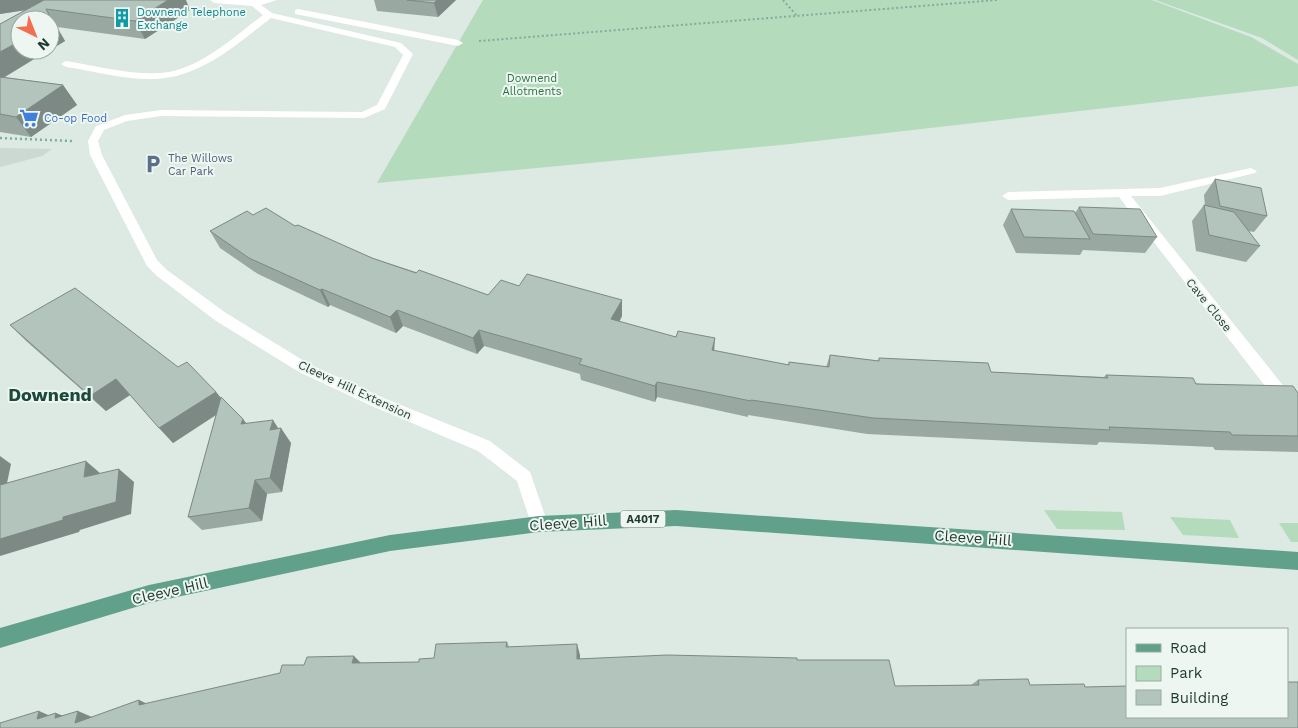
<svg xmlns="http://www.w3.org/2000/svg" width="1298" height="728" font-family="'Work Sans',sans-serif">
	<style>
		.built { fill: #cbd9d2 }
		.green { fill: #b5dbbd }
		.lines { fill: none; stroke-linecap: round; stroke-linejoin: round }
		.path-far1 { stroke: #7dad9b; stroke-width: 2; stroke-dasharray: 2 2.5; stroke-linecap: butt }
		.path { stroke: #7dad9b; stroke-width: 2.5; stroke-dasharray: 2 3; stroke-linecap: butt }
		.minor { fill: #fff; fill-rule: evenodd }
		.major { fill: #61a08b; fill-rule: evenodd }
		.wall { fill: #99a9a2 }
		.shaded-wall { fill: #7d8984 }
		.building { fill: #b2c4bc; stroke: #7d8984 }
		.labels { text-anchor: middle; stroke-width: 4; stroke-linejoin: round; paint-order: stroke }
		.far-culture-label { font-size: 11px; fill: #0d838f; stroke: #edf6f1; text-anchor: start }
		.far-park-label { font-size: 11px; fill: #296f3f; stroke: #edf6f1 }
		.far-shop-label { font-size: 11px; fill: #366cbe; stroke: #edf6f1; text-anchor: start }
		.far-service-label { font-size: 11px; fill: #4e5e75; stroke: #edf6f1; text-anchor: start }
		.shield { fill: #edf6f1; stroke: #5d716a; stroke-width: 1 }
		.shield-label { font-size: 11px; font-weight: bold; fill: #1f3830 }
		.street-label { font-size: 12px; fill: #1f3830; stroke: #edf6f1 }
		.near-street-label { font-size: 15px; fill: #1f3830; stroke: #edf6f1 }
		.district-label { font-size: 18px; font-weight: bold; fill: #1b4a3c; stroke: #edf6f1 }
	</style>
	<rect width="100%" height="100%" fill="#dde9e3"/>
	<!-- built -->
	<path class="built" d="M 0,148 L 52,149 L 42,156 L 0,167 Z"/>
	<!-- green -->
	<path class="green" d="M 483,0 L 1152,0 L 1251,37 L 1298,64 L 1298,86 L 781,145 L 377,183 Z
		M 1155,0 L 1298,0 L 1298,60 L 1262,38 Z
		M 1044,510 L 1122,512 L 1125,530 L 1057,529 Z
		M 1170,517 L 1230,520 L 1239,538 L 1183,535 Z
		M 1279,523 L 1298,523 L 1298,542 L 1291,542 Z"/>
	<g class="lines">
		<!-- path-far1 -->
		<path class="path-far1" d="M 783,0 L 797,16
			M 479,41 L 997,0"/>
		<!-- path -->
		<path class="path" d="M 0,138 L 72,141"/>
		<!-- minor -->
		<path class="minor" d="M 210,0 L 277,0 L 261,5 L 272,13 L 401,43 L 413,54 L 385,109 L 364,118 L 161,116 L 127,121 L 104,130 L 98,141 L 102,155 L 157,260 L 167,270 L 226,313 L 309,364 L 386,399 L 490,441 L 530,472 L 548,524 L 545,530 L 539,532 L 533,530 L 517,481 L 478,451 L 374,407 L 299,372 L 216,321 L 157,276 L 147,266 L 90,155 L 88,141 L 96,126 L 125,115 L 161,110 L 362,112 L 377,105 L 403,55 L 395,47 L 271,18 C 236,45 200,78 154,79 C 125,80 94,71 66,67 L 61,64 L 66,61 C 99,66 136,77 169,72 C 205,65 235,36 263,15 L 252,6 L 214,3 Z
			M 298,9 L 458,40 L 463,43 L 458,46 L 295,14 L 295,10 Z
			M 1251,168 L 1257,171 L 1255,173 L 1160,196 L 1131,196 L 1298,404 L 1298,422 L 1292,421 L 1119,197 L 1008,200 L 1002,196 L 1008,192 L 1160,188 Z"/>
		<!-- major -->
		<path class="major" d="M 676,510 L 1298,552 L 1298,570 L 676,526 L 539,532 L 390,551 L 149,603 L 0,648 L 0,628 L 149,585 L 390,535 L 539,516 Z"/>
	</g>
	<!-- wall -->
	<path class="wall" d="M 0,0 L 190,10 L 145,39 L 57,27 L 65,41 L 50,50 L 50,20 L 4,77 L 63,85 L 77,105 L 31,137 L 0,132 L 0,24 L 30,8 L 26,10 L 0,14 Z
		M 374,0 L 456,0 L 438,17 L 377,11 Z
		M 1215,179 L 1267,216 L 1254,232 L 1248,231 L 1260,246 L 1246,262 L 1196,251 L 1192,221 L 1204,205 L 1205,206 L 1204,195 Z
		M 1079,207 L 1157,237 L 1145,253 L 1083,250 L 1080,255 L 1016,253 L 1003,225 L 1011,209 L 1075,213 Z
		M 253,215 L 295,226 L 372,258 L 488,295 L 519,286 L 622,300 L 622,316 L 619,322 L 714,351 L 788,365 L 789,362 L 826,367 L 830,355 L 878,361 L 879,358 L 991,372 L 1104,377 L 1106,375 L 1298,393 L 1298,452 L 1215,450 L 1213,447 L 1099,442 L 1097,445 L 867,434 L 748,415 L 748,417 L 657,397 L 655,402 L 581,380 L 580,374 L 484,346 L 477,354 L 403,326 L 396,333 L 330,305 L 328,307 L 258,274 L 220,248 L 210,231 Z
		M 10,325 L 178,367 L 216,392 L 221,398 L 243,419 L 246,424 L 279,428 L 291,443 L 282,492 L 267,494 L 262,521 L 202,530 L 188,517 L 216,415 L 173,443 L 130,395 L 106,411 L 26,341 Z
		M 507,642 L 509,647 L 580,655 L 580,659 L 797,660 L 895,686 L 971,685 L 978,680 L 1030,685 L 0,728 L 49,715 L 92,717 L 139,700 L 146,704 L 361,663 L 419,662 Z"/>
	<!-- shaded-wall -->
	<path class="shaded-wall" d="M 0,0 L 48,0 L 26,10 L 0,14 Z
		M 168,0 L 186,0 L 190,10 L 145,39 L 135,21 Z
		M 437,0 L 456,0 L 438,17 L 434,3 Z
		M 46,9 L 65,41 L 50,50 L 50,24 Z
		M 20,41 L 20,50 L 49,50 L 0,80 L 0,52 Z
		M 63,85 L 77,105 L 31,137 L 16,117 Z
		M 322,289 L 330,305 L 328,307 L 320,290 Z
		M 622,300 L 622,316 L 612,336 L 611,319 Z
		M 397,310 L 403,326 L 396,333 L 390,317 Z
		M 479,330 L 484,346 L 477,354 L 473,338 Z
		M 715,338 L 714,354 L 712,350 Z
		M 116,379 L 130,395 L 106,411 L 90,396 Z
		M 657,382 L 657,397 L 655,402 L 655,386 Z
		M 216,392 L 228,407 L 173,443 L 159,428 Z
		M 243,419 L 254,434 L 241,424 Z
		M 273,420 L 280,431 L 281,428 L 291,443 L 282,492 L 270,478 L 270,430 Z
		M 0,456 L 11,464 L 3,502 L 0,499 Z
		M 86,461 L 101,474 L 84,477 Z
		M 119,469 L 134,482 L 131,514 L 80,530 L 79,532 L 0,556 L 0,539 L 63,517 Z
		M 255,480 L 267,494 L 262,521 L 249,508 Z
		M 577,644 L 580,655 L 580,670 L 577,659 Z
		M 354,656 L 365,667 L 352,663 Z
		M 139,700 L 158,709 L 139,705 Z
		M 39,711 L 55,718 L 56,713 L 76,721 L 78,711 L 99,720 L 78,724 L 37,719 Z"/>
	<!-- building -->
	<path class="building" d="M 44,0 L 168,0 L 135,21 L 46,9 L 53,22 L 50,24 L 50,20 L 20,20 L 20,41 L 0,52 L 0,24 Z
		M 407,0 L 437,0 L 434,3 Z
		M 0,77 L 63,85 L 16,117 L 0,114 Z
		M 1215,179 L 1261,188 L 1267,216 L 1220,206 Z
		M 1204,205 L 1234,212 L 1260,246 L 1209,235 Z
		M 1079,207 L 1140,209 L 1157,237 L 1093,234 Z
		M 266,208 L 295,226 L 298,225 L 372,258 L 416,273 L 419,270 L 488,295 L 501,280 L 519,286 L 527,274 L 622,300 L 611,319 L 676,337 L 678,331 L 715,338 L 712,350 L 789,365 L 789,362 L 829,367 L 830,355 L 879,361 L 879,358 L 988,363 L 991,372 L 1108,378 L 1106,375 L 1193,378 L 1196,384 L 1293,386 L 1298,393 L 1298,436 L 1232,435 L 1230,432 L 1109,427 L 1110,430 L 873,418 L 751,400 L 751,401 L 657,382 L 655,386 L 579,364 L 582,359 L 479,330 L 473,338 L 397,310 L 390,317 L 322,289 L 320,290 L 249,258 L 210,231 L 247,211 L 253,215 Z
		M 1011,209 L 1074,211 L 1090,239 L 1024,237 Z
		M 75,288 L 178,367 L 187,362 L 216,392 L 159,428 L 116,379 L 90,396 L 10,325 Z
		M 221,397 L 243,419 L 241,424 L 273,420 L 270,430 L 281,428 L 270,478 L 255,480 L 249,508 L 188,517 Z
		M 86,461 L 84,477 L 119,469 L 116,502 L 63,517 L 63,520 L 0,539 L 0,485 Z
		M 507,642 L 506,647 L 577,644 L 577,659 L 667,655 L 797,658 L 797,660 L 889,660 L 895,686 L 979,685 L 978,680 L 1028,679 L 1030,685 L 1084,684 L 1085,687 L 1127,686 L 1127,717 L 1287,717 L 1287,682 L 1298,682 L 1298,728 L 0,728 L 0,723 L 39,711 L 37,719 L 56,713 L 55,718 L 78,711 L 75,723 L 139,700 L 139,705 L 280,673 L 282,665 L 304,665 L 307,657 L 354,656 L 352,663 L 419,662 L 419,659 L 434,658 L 436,644 Z"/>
	<!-- icons -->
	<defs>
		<g id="building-bare" transform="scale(1.5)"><path d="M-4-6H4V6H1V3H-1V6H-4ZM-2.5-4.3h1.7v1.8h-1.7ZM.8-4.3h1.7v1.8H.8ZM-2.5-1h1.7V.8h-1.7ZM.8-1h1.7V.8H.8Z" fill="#0f9aa8" stroke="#edf6f1" stroke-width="2.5" paint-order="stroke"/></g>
		<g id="supermarket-bare" transform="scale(1.5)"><path d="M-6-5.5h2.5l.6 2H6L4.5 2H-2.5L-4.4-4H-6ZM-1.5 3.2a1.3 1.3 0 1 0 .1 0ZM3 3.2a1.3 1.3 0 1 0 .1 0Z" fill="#3f7fe0" stroke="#edf6f1" stroke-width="2.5" paint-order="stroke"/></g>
		<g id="parking-bare" transform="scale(1.5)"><path d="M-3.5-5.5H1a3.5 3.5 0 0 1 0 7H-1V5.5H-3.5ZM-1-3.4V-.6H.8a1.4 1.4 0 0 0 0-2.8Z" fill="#5c6f8a" stroke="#edf6f1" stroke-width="2.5" paint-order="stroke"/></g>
	</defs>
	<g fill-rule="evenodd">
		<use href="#building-bare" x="122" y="18"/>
		<use href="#supermarket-bare" x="29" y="118"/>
		<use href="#parking-bare" x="153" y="164"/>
	</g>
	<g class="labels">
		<!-- far-culture labels -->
		<g class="far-culture-label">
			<text x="137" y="16">Downend Telephone<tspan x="137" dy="13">Exchange</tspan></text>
		</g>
		<!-- far-park labels -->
		<g class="far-park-label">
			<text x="532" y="82">Downend<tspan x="532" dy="13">Allotments</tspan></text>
		</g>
		<!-- far-shop labels -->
		<g class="far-shop-label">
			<text x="44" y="122">Co-op Food</text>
		</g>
		<!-- far-service labels -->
		<g class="far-service-label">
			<text x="168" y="162">The Willows<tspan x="168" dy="13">Car Park</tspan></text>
		</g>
		<!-- shield labels -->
		<rect class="shield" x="620.5" y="510.5" width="45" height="17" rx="4"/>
		<g class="shield-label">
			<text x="643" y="523">A4017</text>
		</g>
		<!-- street labels -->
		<g class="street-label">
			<text transform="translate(1209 305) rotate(51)" y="4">Cave Close</text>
			<text transform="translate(355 390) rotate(25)" y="4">Cleeve Hill Extension</text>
		</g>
		<!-- near-street labels -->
		<g class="near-street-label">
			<text transform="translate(568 523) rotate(-4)" y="5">Cleeve Hill</text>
			<text transform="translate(973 538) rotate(4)" y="5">Cleeve Hill</text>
			<text transform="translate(170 591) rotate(-13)" y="5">Cleeve Hill</text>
		</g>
		<!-- district labels -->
		<g class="district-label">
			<text x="50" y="401">Downend</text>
		</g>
	</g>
	<!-- legend -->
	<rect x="1126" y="628" width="162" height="90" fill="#edf6f1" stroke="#9baaa4"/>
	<rect x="1136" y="644" width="25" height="8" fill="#61a08b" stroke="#9baaa4"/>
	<text x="1170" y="653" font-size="15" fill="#1f3830">Road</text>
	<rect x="1136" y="666" width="25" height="15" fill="#b5dbbd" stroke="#9baaa4"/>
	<text x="1170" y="678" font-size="15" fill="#1f3830">Park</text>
	<rect x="1136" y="690" width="25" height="15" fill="#b2c4bc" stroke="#9baaa4"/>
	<text x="1170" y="703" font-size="15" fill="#1f3830">Building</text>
	<!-- north arrow -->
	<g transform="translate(35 35) rotate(137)"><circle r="24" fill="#edf6f1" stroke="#9baaa4"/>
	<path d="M0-4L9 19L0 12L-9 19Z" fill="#f36e51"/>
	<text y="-8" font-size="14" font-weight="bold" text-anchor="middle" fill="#1f3830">N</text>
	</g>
</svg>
